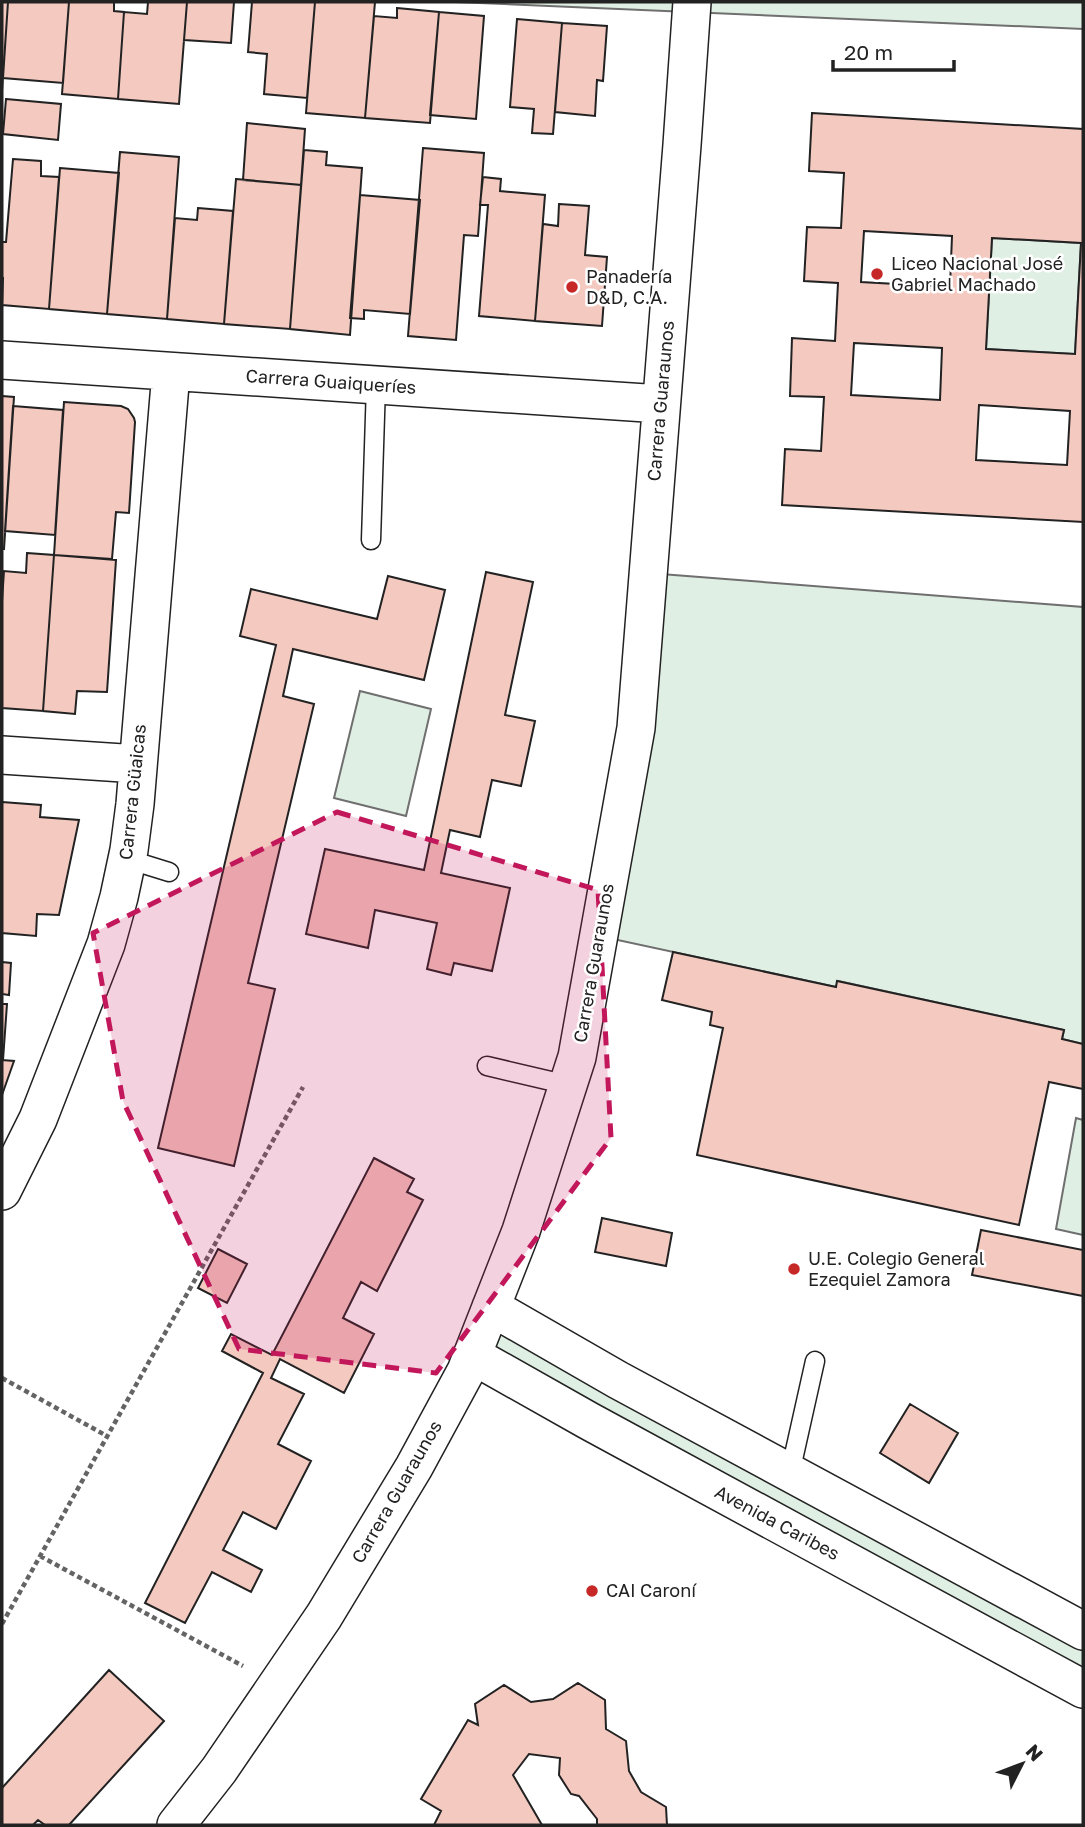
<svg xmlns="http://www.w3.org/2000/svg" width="1085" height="1827" font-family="'Golos Text',sans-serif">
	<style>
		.green { fill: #e0efe3; stroke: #6f6f6f; stroke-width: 2 }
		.building { fill: #f3c9c0; stroke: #222; stroke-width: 2; fill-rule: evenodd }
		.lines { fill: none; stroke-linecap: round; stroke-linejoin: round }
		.lane-casing { stroke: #222; stroke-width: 21 }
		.street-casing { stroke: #222; stroke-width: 40 }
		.path { stroke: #646464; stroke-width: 4.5; stroke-dasharray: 5 3.5; stroke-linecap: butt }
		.lane { stroke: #fff; stroke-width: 18 }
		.street { stroke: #fff; stroke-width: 37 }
		.marked { fill: #c2185b; fill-opacity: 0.2; stroke: #c2185b; stroke-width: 5; stroke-dasharray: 14 9; stroke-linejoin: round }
		.poi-dot { fill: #c62828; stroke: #fff; stroke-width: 2.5 }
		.labels { text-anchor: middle; stroke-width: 5; stroke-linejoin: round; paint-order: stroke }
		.poi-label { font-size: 18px; fill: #222; stroke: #fff; text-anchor: start }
		.street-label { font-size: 18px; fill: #222; stroke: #fff }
	</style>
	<rect width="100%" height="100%" fill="#fff"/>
	<!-- green -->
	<path class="green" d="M 455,2 L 1083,2 L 1083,29 Z
		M 992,238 L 1081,243 L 1075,354 L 986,349 Z
		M 648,573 L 1083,607 L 1083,1044 L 1062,1039 L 1064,1030 L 838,981 L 836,987 L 599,936 Z
		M 360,691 L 431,709 L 406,816 L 334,798 Z
		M 1076,1118 L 1083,1120 L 1083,1235 L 1056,1229 Z
		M 491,1307 L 1083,1631 L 1083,1689 L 472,1355 Z"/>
	<!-- building -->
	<path class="building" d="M 2,2 L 8,2 L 2,91 Z
		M 8,2 L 69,2 L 63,83 L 3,78 Z
		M 69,2 L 114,2 L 114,11 L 124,12 L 118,99 L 62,94 Z
		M 148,2 L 187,2 L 179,104 L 118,99 L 124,12 L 147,14 Z
		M 187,2 L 234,2 L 231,43 L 184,40 Z
		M 252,2 L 315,2 L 307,98 L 264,94 L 267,54 L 248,52 Z
		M 315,2 L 375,2 L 365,118 L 306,113 Z
		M 397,8 L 439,12 L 430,123 L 365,118 L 374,16 L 397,18 Z
		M 439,12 L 484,16 L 476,119 L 430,115 Z
		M 517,19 L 562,23 L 553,134 L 532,133 L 534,109 L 510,107 Z
		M 562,23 L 607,26 L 603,81 L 597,80 L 595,116 L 555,112 Z
		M 6,99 L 61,104 L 58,140 L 3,134 Z
		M 812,113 L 1083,129 L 1083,522 L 782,505 L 785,449 L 821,451 L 824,397 L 790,396 L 792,338 L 835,341 L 838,283 L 804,281 L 807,227 L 841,228 L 844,173 L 809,171 ZM 864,231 L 952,236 L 950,287 L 861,282 ZM 992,238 L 1081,243 L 1075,354 L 986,349 ZM 854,343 L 942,348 L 940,400 L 851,395 ZM 979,405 L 1070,411 L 1067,465 L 976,460 Z
		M 247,123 L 305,129 L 301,185 L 243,180 Z
		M 423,148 L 484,153 L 478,236 L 464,235 L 456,340 L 408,336 Z
		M 304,150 L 327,152 L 326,165 L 362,168 L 350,335 L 290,329 Z
		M 120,152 L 179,157 L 167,319 L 107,314 Z
		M 13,159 L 41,161 L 41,176 L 59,177 L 49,309 L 2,305 L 3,278 L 2,278 L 2,242 L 6,242 Z
		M 60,168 L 119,173 L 107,314 L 49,309 Z
		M 483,177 L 501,179 L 500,191 L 545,195 L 535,321 L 479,316 L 488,205 L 480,205 Z
		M 236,179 L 301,185 L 290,329 L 224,324 Z
		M 360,195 L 420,200 L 410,314 L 364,310 L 364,319 L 350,318 Z
		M 559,204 L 589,206 L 585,255 L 607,257 L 602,326 L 535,321 L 543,224 L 558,226 Z
		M 198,208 L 233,211 L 224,324 L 167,319 L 175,218 L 197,220 Z
		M 2,396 L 14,397 L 4,549 L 2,549 Z
		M 64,402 L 121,406 L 128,409 L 134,418 L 135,422 L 129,513 L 116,512 L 112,559 L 54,555 Z
		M 13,406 L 63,410 L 55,535 L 5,531 Z
		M 27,553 L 54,555 L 43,711 L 2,708 L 2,601 L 4,571 L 26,573 Z
		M 54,555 L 116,560 L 107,692 L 77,691 L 75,714 L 43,711 Z
		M 486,572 L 533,582 L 505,715 L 535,721 L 521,786 L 492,780 L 480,837 L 450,830 L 441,873 L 510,888 L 492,971 L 454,963 L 451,975 L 427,969 L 437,923 L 375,910 L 368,948 L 306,934 L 325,849 L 424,870 Z
		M 388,576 L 445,590 L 424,680 L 293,649 L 283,696 L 314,704 L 248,983 L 275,989 L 234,1166 L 158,1148 L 276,645 L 240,636 L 251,589 L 377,619 Z
		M 2,802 L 41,805 L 40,817 L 79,820 L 59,915 L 37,914 L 36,936 L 2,933 Z
		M 673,952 L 836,987 L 837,981 L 1064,1030 L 1062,1039 L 1083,1044 L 1083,1089 L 1049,1082 L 1019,1225 L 697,1155 L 723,1028 L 710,1025 L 712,1012 L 662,1000 Z
		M 2,962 L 11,963 L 9,995 L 2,994 Z
		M 2,1004 L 7,1004 L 3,1060 L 2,1060 Z
		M 2,1060 L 14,1061 L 2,1095 Z
		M 374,1158 L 414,1179 L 407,1192 L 423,1200 L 377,1291 L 361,1282 L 343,1318 L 374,1334 L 344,1393 L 280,1359 L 271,1378 L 304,1394 L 278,1444 L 311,1461 L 276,1529 L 243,1512 L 223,1550 L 262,1570 L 251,1592 L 212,1572 L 185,1623 L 145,1603 L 263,1373 L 222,1351 L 231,1334 L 272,1355 Z
		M 602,1218 L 672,1233 L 666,1266 L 595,1252 Z
		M 981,1230 L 1083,1250 L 1083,1296 L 972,1275 Z
		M 218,1249 L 247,1264 L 227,1303 L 198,1288 Z
		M 910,1404 L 958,1433 L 929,1483 L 880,1453 Z
		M 109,1670 L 164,1721 L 69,1825 L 45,1825 L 38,1820 L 33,1825 L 2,1825 L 2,1788 Z
		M 578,1683 L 605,1700 L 606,1729 L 626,1741 L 629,1771 L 641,1792 L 666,1807 L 667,1825 L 597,1825 L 597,1819 L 579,1796 L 571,1794 L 559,1775 L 560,1758 L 529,1754 L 513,1775 L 542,1825 L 434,1825 L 441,1811 L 421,1799 L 468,1720 L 478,1725 L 475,1704 L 504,1685 L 531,1702 L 553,1699 Z"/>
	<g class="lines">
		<!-- lane casing -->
		<g class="lane-casing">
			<path id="lane" d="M 371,540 L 376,385
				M 127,859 L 169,872
				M 487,1066 L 568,1085
				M 790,1473 L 815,1361"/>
		</g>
		<!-- street casing -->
		<g class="street-casing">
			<path id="street" d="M 2,360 L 661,404
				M 2,755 L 138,764
				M 2,1191 L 38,1119 L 106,944 L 119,897 L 129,850 L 135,804 L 171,372
				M 491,1307 L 618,1380 L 1083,1631
				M 472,1355 L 589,1421 L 1083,1689
				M 176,1825 L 219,1770 L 324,1616 L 414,1467 L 466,1371 L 521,1231 L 577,1057 L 636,728 L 682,145 L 692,2"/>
		</g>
		<!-- path -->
		<path class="path" d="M 2,1378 L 107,1436
			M 40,1556 L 243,1666
			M 2,1624 L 303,1087"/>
		<!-- lane -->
		<use href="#lane" class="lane"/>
		<!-- street -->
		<use href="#street" class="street"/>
	</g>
	<!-- marked area -->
	<path class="marked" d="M 337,812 L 598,890 L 611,1138 L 436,1373 L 239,1349 L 123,1101 L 93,933 Z"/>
	<!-- markers -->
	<g class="poi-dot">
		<circle cx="877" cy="274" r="7"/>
		<circle cx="572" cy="287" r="7"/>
		<circle cx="794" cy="1269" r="7"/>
		<circle cx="592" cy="1591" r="7"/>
	</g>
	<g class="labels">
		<!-- poi labels -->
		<g class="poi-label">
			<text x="891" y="270">Liceo Nacional José<tspan x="891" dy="21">Gabriel Machado</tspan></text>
			<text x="586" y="283">Panadería<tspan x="586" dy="21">D&amp;D, C.A.</tspan></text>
			<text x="808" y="1265">U.E. Colegio General<tspan x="808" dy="21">Ezequiel Zamora</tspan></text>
			<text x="606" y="1597">CAI Caroní</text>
		</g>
		<!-- street labels -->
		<g class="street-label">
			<text transform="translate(331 382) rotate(4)" y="6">Carrera Guaiqueríes</text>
			<text transform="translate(661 401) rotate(-85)" y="6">Carrera Guaraunos</text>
			<text transform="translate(133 792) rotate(-84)" y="6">Carrera Güaicas</text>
			<text transform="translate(594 963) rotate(-80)" y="6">Carrera Guaraunos</text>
			<text transform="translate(397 1492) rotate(-60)" y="6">Carrera Guaraunos</text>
			<text transform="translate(777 1523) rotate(28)" y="6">Avenida Caribes</text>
		</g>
	</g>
	<!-- border -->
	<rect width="1085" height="1827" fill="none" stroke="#222222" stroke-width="7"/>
	<!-- north arrow -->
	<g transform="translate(1022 1764) rotate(48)" stroke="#ffffff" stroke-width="5" paint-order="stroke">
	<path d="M0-5L12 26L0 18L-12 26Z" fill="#222222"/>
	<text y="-10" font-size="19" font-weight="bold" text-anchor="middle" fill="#222222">N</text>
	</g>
	<!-- scale -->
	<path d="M833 60v10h121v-10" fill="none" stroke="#222222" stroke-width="3.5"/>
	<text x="844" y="60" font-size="21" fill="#222222" stroke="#ffffff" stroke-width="5" paint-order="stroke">20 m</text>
</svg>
